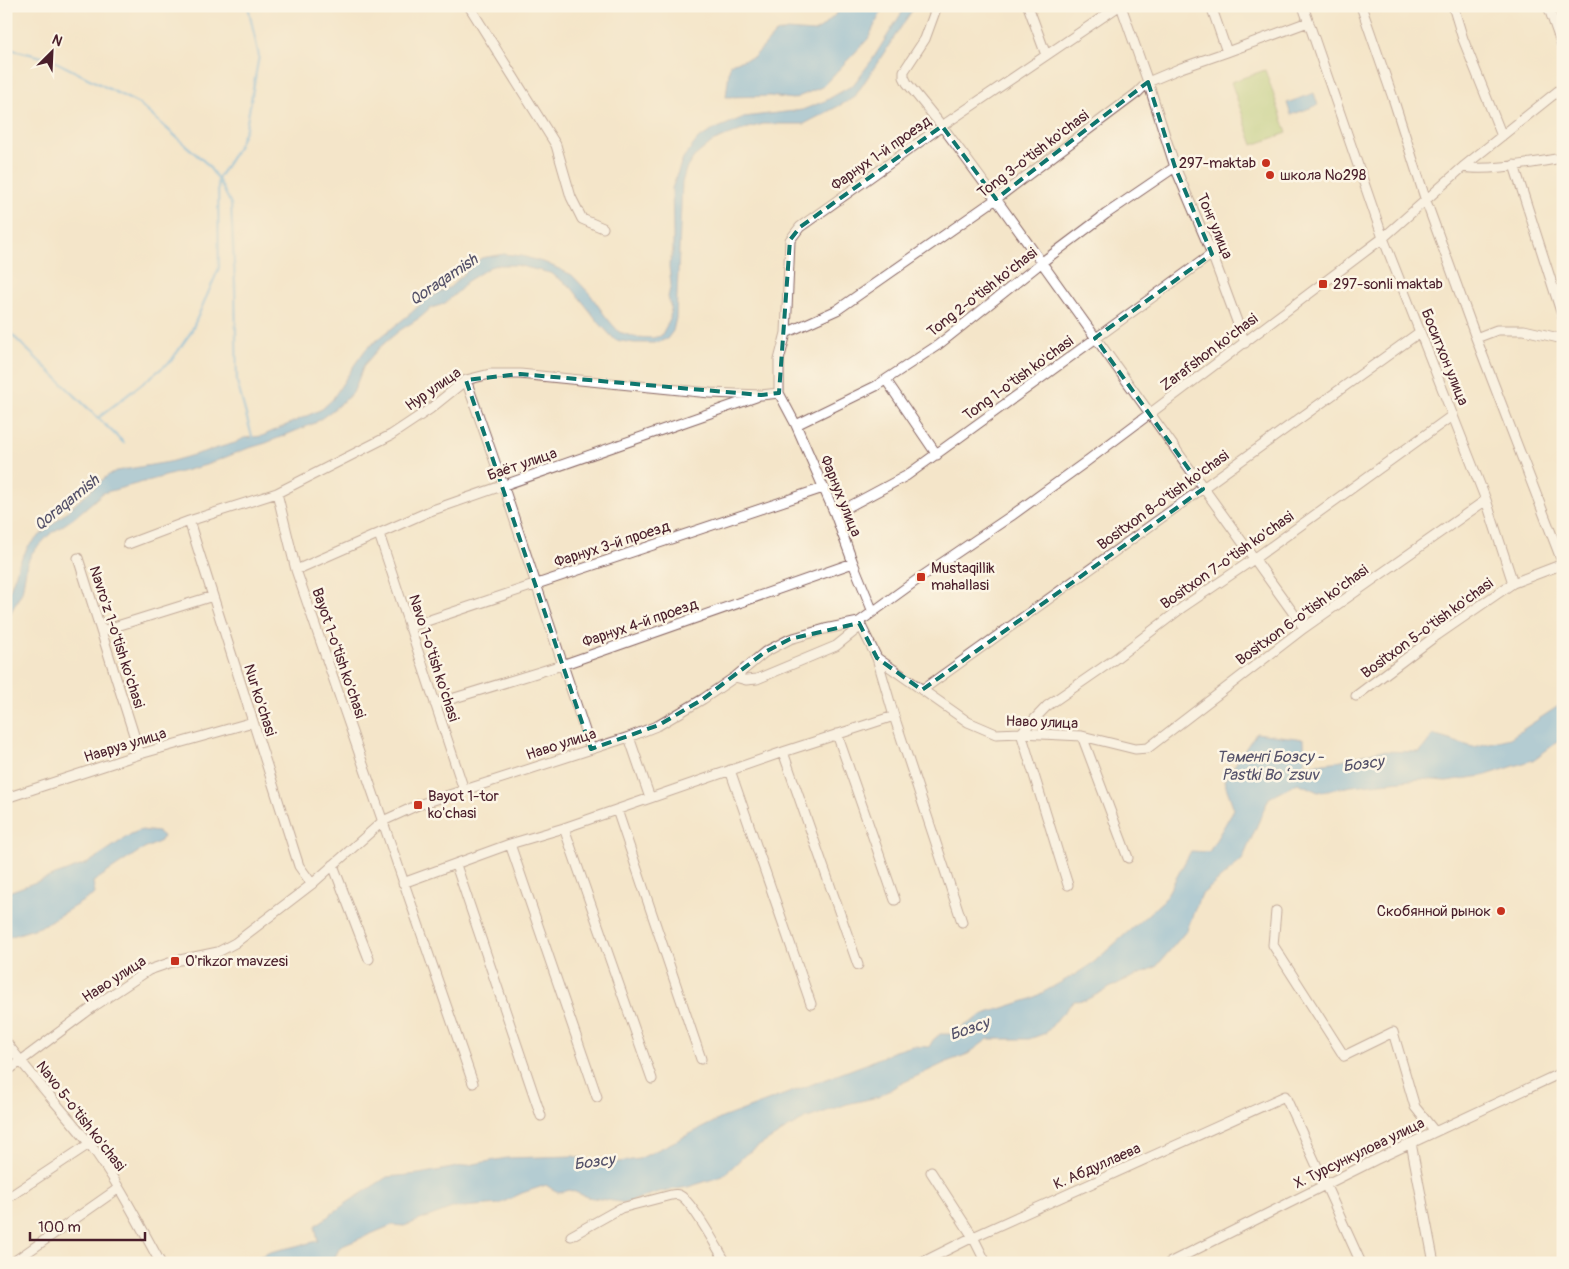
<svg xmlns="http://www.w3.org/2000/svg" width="1569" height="1269" font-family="Pangolin,sans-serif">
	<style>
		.green { fill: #abca72; stroke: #7a744e }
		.water { fill: #66addd; stroke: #586684 }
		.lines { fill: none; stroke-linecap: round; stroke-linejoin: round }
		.stream { stroke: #66addd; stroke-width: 2.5 }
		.minor-casing { stroke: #866462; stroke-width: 11 }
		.minor { stroke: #fff; stroke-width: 9 }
		.marked { fill: none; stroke: #0f766e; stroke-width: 4; stroke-dasharray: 10 6; stroke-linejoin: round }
		.poi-dot { fill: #c8321e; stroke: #fcf5e5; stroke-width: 2 }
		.labels { text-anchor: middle; stroke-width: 5; stroke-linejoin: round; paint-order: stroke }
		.street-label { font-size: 15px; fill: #4a1f2b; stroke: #fcf5e5 }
		.poi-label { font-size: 15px; fill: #4a1f2b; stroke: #fcf5e5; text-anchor: start }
		.water-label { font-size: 16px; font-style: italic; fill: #545169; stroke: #fcf5e5 }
	</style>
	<rect width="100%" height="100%" fill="#fcf5e5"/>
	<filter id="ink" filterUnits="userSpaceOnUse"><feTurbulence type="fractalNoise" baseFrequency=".02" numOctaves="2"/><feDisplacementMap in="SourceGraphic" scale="10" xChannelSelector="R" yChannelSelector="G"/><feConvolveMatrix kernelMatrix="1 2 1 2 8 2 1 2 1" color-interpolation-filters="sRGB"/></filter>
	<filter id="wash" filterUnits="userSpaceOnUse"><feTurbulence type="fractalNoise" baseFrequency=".0096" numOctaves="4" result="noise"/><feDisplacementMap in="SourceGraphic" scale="20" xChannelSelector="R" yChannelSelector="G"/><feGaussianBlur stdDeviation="1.12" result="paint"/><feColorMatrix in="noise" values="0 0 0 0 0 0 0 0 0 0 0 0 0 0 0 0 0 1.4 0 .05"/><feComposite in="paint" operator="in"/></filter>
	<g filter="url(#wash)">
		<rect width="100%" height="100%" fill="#f4e5c9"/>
		<!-- green -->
		<path class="green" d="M 1265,70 L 1287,133 L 1253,145 L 1231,82 Z"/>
		<!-- water -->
		<path class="water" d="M 841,6 L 884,6 L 868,39 L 822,87 L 793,99 L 770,96 L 726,97 L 730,64 L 754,57 L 776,33 L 787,30 L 814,32 L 821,28 L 837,13 Z
			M 906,6 L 915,6 L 854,98 L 804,124 L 763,124 L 745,129 L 712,142 L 694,157 L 686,169 L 682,183 L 676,318 L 673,331 L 667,339 L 655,343 L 634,343 L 615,340 L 600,324 L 571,287 L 550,273 L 516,265 L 497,265 L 490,267 L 466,282 L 461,289 L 444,304 L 431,308 L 421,317 L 399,331 L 380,347 L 364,365 L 353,393 L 334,409 L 315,423 L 266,443 L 246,449 L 206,465 L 103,493 L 74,518 L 49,535 L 32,553 L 27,564 L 22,592 L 6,621 L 6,600 L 16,573 L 18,565 L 29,545 L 107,476 L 116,471 L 169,462 L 235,443 L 244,438 L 262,436 L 322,409 L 332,400 L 355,364 L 366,349 L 411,313 L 425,300 L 450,287 L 481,258 L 504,254 L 522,256 L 546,263 L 572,275 L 590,294 L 606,317 L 619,332 L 635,337 L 652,338 L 661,336 L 670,319 L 671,308 L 668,297 L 671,284 L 669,266 L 673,250 L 673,234 L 672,188 L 683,158 L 698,139 L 713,130 L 744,117 L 802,110 L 825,101 L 853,85 L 872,60 Z
			M 1314,93 L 1318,105 L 1291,115 L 1287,103 Z
			M 1563,703 L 1563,738 L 1533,760 L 1483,776 L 1446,781 L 1421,779 L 1352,786 L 1318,792 L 1298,783 L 1269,798 L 1242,860 L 1200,896 L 1187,930 L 1156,967 L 1123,981 L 1086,1000 L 1074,1001 L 1059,1017 L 1046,1033 L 1029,1039 L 988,1039 L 968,1054 L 949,1061 L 898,1085 L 878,1097 L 847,1104 L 805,1119 L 790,1127 L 746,1154 L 723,1176 L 688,1187 L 658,1192 L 626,1203 L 587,1197 L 570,1190 L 558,1193 L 546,1185 L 522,1193 L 499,1204 L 452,1208 L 404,1226 L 392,1225 L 340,1247 L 332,1263 L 246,1263 L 270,1252 L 318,1241 L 315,1226 L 345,1204 L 387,1177 L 419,1174 L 507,1158 L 573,1156 L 605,1164 L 639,1159 L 722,1118 L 866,1064 L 895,1051 L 913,1046 L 929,1047 L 933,1040 L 940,1034 L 951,1034 L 984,1014 L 1031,999 L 1076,974 L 1094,962 L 1164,900 L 1191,851 L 1209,852 L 1234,809 L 1224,781 L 1256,733 L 1304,739 L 1305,765 L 1333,762 L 1378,751 L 1420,752 L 1433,735 L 1473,747 L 1510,738 Z
			M 141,830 L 158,832 L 163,836 L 161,841 L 138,852 L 93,882 L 95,894 L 40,927 L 6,938 L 6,893 L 88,863 L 131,834 Z"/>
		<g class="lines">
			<!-- stream -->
			<path class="stream" d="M 6,48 L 50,59 L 139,104 L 206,163 L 218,179 L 231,204 L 235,285 L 237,382 L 253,440
				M 6,329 L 124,443
				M 98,418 L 171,361 L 191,332 L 219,268 L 218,179 L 237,149 L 246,128 L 259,56 L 248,6"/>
		</g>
	</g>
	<g filter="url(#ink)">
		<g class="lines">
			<!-- minor casing -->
			<g class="minor-casing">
				<path id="minor" d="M 469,6 L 556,145 L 571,197 L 582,219 L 603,228
					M 937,6 L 925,39 L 904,71 L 904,77 L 907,83 L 942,126 L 996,199 L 1304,628
					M 1028,6 L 1046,55
					M 1121,6 L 1148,82 L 1175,167 L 1212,254 L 1245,343
					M 1211,6 L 1227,52
					M 1303,6 L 1383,238 L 1486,500 L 1513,583
					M 1361,6 L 1393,98 L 1426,201 L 1476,338 L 1563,564
					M 1453,6 L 1463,39 L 1502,136
					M 1548,6 L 1563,48
					M 1514,165 L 1563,318
					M 1463,167 C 1489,172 1536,162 1563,158
					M 786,333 L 837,310 L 996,199 L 1137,93 L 1148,82 L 1181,68 L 1227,52 L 1308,22
					M 1476,338 L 1497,330 L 1524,330 L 1563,339
					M 466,380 L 503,485 L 591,749
					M 886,380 L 937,455
					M 796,425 L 876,386 L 938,345 L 1041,263 L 1106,214 L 1175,167
					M 277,493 L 296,570 L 473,1083
					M 835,514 L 906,476 L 1212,254
					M 189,521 L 299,866 L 312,884
					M 379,534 L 464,790
					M 128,544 L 189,521 L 277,493 L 391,435 L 430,409 L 466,380 L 490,374 L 520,374 L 710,393 L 761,395 L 779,393
					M 78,558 L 140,754
					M 296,570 L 430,511 L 756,397
					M 873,612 L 853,563 L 835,514 L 796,425 L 779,393 L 779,360 L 786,333 L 790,240 L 800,227 L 942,126 L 1119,6
					M 859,622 L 877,658 L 968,722 L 996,734 L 1021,733 L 1082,736 L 1135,749 L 1148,748 L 1304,628 L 1486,500
					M 409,627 L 823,488
					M 101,631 L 213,596
					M 735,677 L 746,680 L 757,679 L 836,646 L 861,626
					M 922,690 L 1420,332
					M 1356,696 L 1433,638 L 1513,583 L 1563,564
					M 435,704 L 562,665 L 853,563
					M 894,716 L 962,922
					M 837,734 L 895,900
					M 1082,736 L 1128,858
					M 629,737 L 650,798
					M 783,752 L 858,965
					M 730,770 L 811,1004
					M 6,798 L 140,754 L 253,722
					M 617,810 L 701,1059
					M 564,828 L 652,1079
					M 510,844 L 597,1097
					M 333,865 L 369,959
					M 456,865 L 541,1116
					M 403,883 L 510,844 L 564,828 L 783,752 L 894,716 L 877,658
					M 1068,885 L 1021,733 L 1047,706 L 1115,659 L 1183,607 L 1254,559 L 1453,415
					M 1276,911 L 1273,945 L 1344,1056 L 1393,1032 L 1415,1107 L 1435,1132
					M 6,1042 C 32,1077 62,1109 89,1143 C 117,1180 138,1222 160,1262
					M 6,1072 L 93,1007 L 149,970 L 175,961 L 218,952 L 235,943 L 312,884 L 383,821 L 418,805 L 629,737 L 659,725 L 703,699 L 735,677 L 765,652 L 790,639 L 825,629 L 859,622 L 921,577 L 1011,516 L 1083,464 L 1383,238 L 1463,167 L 1563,87
					M 1411,1143 L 1434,1263
					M 931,1172 L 973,1237 L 986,1263
					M 6,1199 L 89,1144
					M 571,1236 L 621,1208 L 671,1195 C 673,1195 676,1194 679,1195 C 690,1198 719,1251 726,1263
					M 12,1263 L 119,1188
					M 921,1263 L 973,1237 L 1285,1096 L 1361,1263
					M 1169,1263 L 1375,1160 L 1563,1072"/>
			</g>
			<!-- minor -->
			<use href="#minor" class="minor"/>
		</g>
	</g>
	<!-- marked area -->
	<path d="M0 0H1569V1269H0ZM 1148,82 L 1175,167 L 1212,254 L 1095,338 L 1203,489 L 922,690 L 877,658 L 859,623 L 790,639 L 765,652 L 703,699 L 659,725 L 591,749 L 466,380 L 520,374 L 761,395 L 779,393 L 790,240 L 800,227 L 942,126 L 996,199 Z" fill="#f4e5c9" fill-opacity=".55" fill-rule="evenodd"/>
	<path class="marked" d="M 1148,82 L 1175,167 L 1212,254 L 1095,338 L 1203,489 L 922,690 L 877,658 L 859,623 L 790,639 L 765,652 L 703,699 L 659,725 L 591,749 L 466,380 L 520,374 L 761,395 L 779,393 L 790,240 L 800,227 L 942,126 L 996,199 Z"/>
	<!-- markers -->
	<g class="poi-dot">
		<circle cx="1266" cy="163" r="5"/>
		<circle cx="1270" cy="175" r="5"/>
		<rect x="1318" y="279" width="10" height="10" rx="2.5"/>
		<rect x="916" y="572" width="10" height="10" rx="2.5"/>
		<rect x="413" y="800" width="10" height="10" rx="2.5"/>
		<circle cx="1501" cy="911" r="5"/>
		<rect x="170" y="956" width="10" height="10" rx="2.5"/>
	</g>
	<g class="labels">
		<!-- street labels -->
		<g class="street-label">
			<text transform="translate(881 153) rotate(-35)" y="5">Фарнух 1-й проезд</text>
			<text transform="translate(1033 154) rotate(-37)" y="5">Tong 3-o'tish ko'chasi</text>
			<text transform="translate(1215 226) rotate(67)" y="5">Тонг улица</text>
			<text transform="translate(982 292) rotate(-38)" y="5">Tong 2-o'tish ko'chasi</text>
			<text transform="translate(1209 352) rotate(-37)" y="5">Zarafshon ko'chasi</text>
			<text transform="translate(1445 357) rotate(68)" y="5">Боситхон улица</text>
			<text transform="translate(1018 378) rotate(-36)" y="5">Tong 1-o'tish ko'chasi</text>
			<text transform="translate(433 389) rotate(-35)" y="5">Нур улица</text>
			<text transform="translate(522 464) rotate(-19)" y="5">Баёт улица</text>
			<text transform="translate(841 496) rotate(68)" y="5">Фарнух улица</text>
			<text transform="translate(1163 500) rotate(-36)" y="5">Bositxon 8-o'tish ko'chasi</text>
			<text transform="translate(612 544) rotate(-18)" y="5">Фарнух 3-й проезд</text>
			<text transform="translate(1227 560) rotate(-35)" y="5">Bositxon 7-o'tish ko'chasi</text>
			<text transform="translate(1302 615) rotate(-36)" y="5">Bositxon 6-o'tish ko'chasi</text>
			<text transform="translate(640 623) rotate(-19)" y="5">Фарнух 4-й проезд</text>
			<text transform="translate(1427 628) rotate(-36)" y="5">Bositxon 5-o'tish ko'chasi</text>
			<text transform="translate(117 637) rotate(72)" y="5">Navro'z 1-o'tish ko'chasi</text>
			<text transform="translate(339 653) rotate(71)" y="5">Bayot 1-o'tish ko'chasi</text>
			<text transform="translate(434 658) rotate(72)" y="5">Navo 1-o'tish ko'chasi</text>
			<text transform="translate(260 700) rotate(72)" y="5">Nur ko'chasi</text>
			<text transform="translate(1042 722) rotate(2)" y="5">Наво улица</text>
			<text transform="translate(561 744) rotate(-18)" y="5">Наво улица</text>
			<text transform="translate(125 745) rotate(-17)" y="5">Навруз улица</text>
			<text transform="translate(114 979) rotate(-33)" y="5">Наво улица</text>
			<text transform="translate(81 1116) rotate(52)" y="5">Navo 5-o'tish ko'chasi</text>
			<text transform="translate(1359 1153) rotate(-26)" y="5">Х. Турсункулова улица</text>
			<text transform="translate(1097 1166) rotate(-24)" y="5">К. Абдуллаева</text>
		</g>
		<!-- poi labels -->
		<g class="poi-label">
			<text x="1256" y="168" text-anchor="end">297-maktab</text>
			<text x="1280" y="180">школа №298</text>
			<text x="1333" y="289">297-sonli maktab</text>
			<text x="931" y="573">Mustaqillik<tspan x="931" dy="17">mahallasi</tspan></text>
			<text x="428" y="801">Bayot 1-tor<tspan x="428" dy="17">ko'chasi</tspan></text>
			<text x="1491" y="916" text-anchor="end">Скобянной рынок</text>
			<text x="185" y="966">O'rikzor mavzesi</text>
		</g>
		<!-- water labels -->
		<g class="water-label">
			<text transform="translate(443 279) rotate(-34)" y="6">Qoraqamish</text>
			<text transform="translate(66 502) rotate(-39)" y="6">Qoraqamish</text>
			<text x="1270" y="762">Төменгі Бозсу -<tspan x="1270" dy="18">Pastki Boʻzsuv</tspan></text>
			<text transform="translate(1363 763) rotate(-7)" y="6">Бозсу</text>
			<text transform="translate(969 1028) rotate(-19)" y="6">Бозсу</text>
			<text transform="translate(594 1161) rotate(-7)" y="6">Бозсу</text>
		</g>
	</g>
	<!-- margin -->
	<rect width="1569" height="1269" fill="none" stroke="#fcf5e5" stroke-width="25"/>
	<!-- north arrow -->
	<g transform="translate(52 52) rotate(24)" stroke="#fcf5e5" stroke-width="4" paint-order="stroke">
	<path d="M0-4L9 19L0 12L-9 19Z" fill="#4a1f2b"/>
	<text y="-8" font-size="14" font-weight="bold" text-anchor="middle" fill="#4a1f2b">N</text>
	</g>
	<!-- scale -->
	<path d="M30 1232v8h115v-8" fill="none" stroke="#4a1f2b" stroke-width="2.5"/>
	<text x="38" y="1232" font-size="15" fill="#4a1f2b" stroke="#fcf5e5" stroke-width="4" paint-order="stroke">100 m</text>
</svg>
